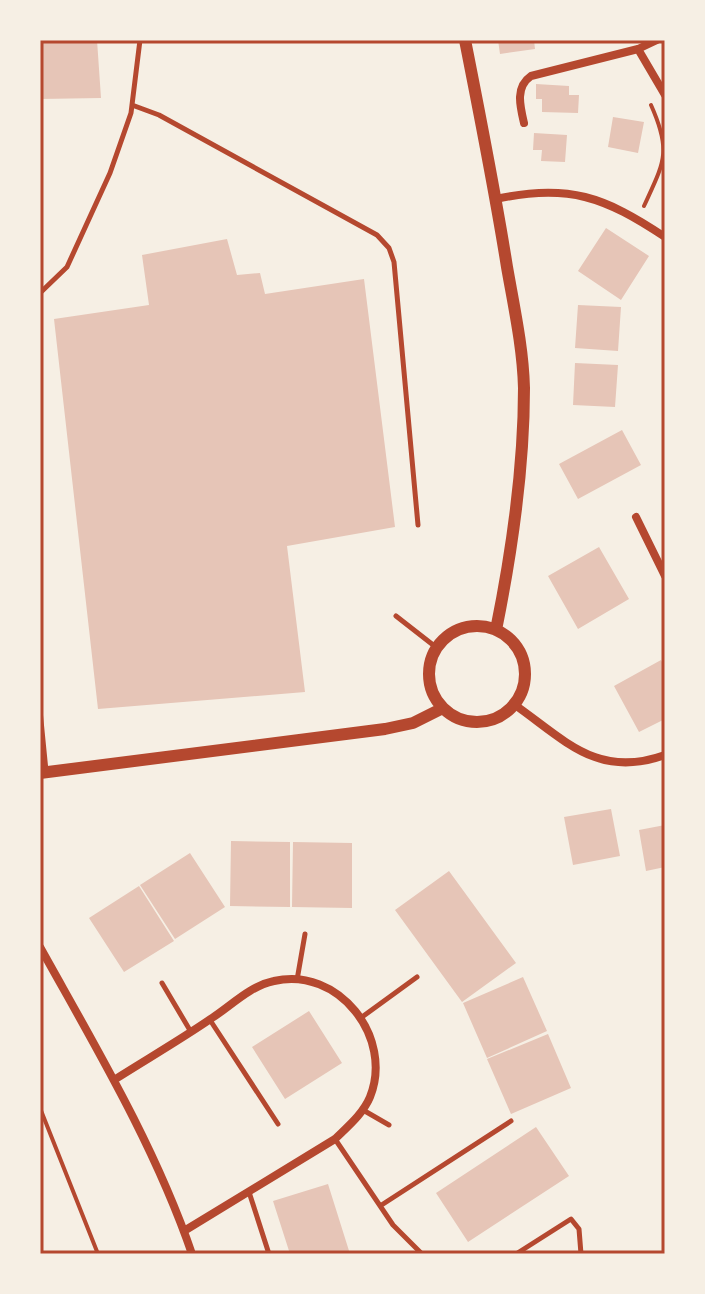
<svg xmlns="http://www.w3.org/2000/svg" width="705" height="1294" font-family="'Open Sans',sans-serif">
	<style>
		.building { fill: #e6c5b7 }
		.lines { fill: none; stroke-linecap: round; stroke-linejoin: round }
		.path { stroke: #b5482f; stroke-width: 4 }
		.service { stroke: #b5482f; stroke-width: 5 }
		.minor { stroke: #b5482f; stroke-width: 8 }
		.tertiary { stroke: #b5482f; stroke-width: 12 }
		.neatline { fill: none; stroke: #b5482f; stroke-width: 3 }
	</style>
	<rect width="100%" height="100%" fill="#f6efe4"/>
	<!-- building -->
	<path class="building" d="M 40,40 L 97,40 L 101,98 L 40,99 Z
		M 498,40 L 534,40 L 535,49 L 500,54 Z
		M 536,84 L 569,86 L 569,95 L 579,95 L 578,113 L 542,112 L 542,99 L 536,99 Z
		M 613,117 L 644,122 L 638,153 L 608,147 Z
		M 534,133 L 567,135 L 565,162 L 541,161 L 542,150 L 533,150 Z
		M 606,228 L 649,256 L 621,300 L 578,271 Z
		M 227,239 L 237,275 L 260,273 L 265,294 L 364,279 L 395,527 L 287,546 L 305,692 L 98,709 L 54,319 L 149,305 L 142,255 Z
		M 578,305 L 621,307 L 618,351 L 575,348 Z
		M 575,363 L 618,365 L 615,407 L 573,405 Z
		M 622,430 L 641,465 L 578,499 L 559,464 Z
		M 599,547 L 629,599 L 578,629 L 548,576 Z
		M 661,660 L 665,668 L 665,719 L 639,732 L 614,686 Z
		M 611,809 L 620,856 L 573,865 L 564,817 Z
		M 665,825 L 665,867 L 646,871 L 639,830 Z
		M 231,841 L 290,842 L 290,907 L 230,906 Z
		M 293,842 L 352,843 L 352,908 L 292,907 Z
		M 190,853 L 225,907 L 175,939 L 140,885 Z
		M 449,871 L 516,963 L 462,1002 L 395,910 Z
		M 139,886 L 174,941 L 124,972 L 89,918 Z
		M 523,977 L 547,1031 L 487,1058 L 463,1003 Z
		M 309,1011 L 342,1063 L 285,1099 L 252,1047 Z
		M 548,1034 L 571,1088 L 511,1114 L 487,1059 Z
		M 536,1127 L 569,1176 L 468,1242 L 436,1193 Z
		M 328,1184 L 350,1254 L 290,1254 L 273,1201 Z"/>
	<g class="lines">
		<!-- path -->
		<path class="path" d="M 644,206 C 664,162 672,152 651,105
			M 40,1108 L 98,1254"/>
		<!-- service -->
		<path class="service" d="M 132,105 L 159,115 L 377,235 L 389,248 L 394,262 L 418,525
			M 40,293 L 67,267 L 110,173 L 131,113 L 140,40
			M 396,616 L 437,648
			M 40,710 L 46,771
			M 297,980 L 305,934
			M 162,983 L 191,1032
			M 362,1017 L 417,977
			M 210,1020 L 278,1124
			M 363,1110 L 389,1125
			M 335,1139 L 393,1225 L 422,1254
			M 249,1192 L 269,1254
			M 380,1206 L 511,1121
			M 516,1254 L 571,1219 L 579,1229 L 581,1254"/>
		<!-- minor -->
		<path class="minor" d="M 638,49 L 665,95
			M 524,123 C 520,106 515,87 531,76 L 638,49 L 657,40
			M 496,199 C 568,183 605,197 665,237
			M 636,517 L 665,576
			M 515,705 C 566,741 598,779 665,755
			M 40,947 C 95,1046 155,1146 192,1254
			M 114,1080 C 147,1059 180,1040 212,1018 C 232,1005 250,986 274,981 C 338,966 394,1037 370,1097 C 363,1114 347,1127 335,1139 L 184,1231"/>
		<!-- tertiary -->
		<path class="tertiary" d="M 465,40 C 480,116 495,191 507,267 C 514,307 523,348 524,388 C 524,469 512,551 496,630
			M429 674a48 48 0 1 1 96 0a48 48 0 1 1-96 0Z
			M 40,773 L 385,729 L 413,723 L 443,708"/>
	</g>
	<!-- border -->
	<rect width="705" height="1294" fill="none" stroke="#f6efe4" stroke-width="84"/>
	<rect x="42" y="42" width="621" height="1210" class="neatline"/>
</svg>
